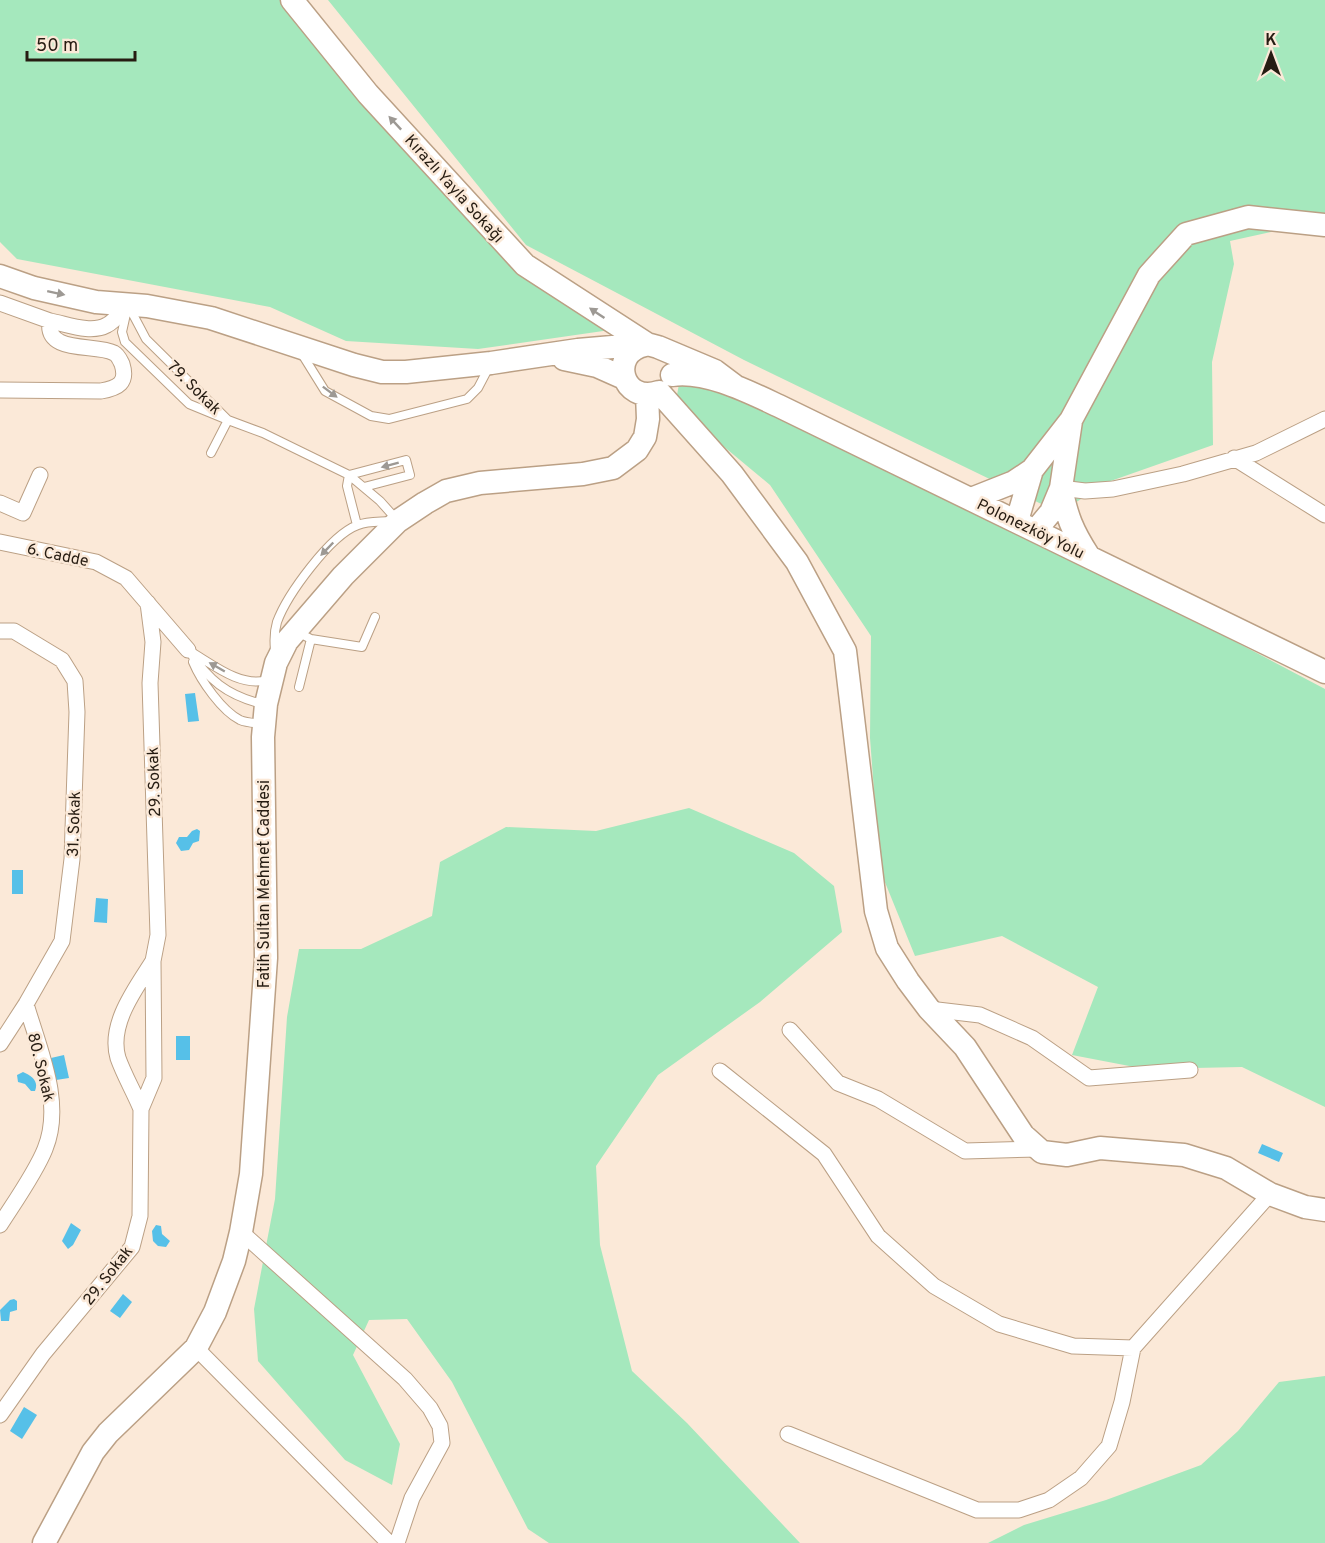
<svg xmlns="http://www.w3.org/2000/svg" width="1325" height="1543" font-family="Overpass,sans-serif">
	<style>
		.green { fill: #a5e8bd }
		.water { fill: #56c0e8 }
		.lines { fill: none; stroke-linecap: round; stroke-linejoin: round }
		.lane-casing { stroke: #bba085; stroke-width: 10 }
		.street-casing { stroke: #bba085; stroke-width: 17 }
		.secondary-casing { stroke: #bba085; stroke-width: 25 }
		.lane { stroke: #fff; stroke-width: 8 }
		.street { stroke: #fff; stroke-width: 15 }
		.secondary { stroke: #fff; stroke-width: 22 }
		.oneway { fill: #9d9994 }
		.labels { text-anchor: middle; stroke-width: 5; stroke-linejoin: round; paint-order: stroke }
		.street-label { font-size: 16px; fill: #261c12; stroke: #fbe9d8 }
	</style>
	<rect width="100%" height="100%" fill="#fbe9d8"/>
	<!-- green -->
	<path class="green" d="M 0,0 L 301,0 L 511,255 L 617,329 L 478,349 L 346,341 L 270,307 L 17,259 L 0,242 Z
		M 328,0 L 1325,0 L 1325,231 L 1275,231 L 1230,241 L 1234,264 L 1212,362 L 1213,445 L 1105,483 L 1060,513 L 744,360 L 526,245 Z
		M 681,373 L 965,499 L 1325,689 L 1325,1107 L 1242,1067 L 1145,1069 L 1072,1055 L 1098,987 L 1002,936 L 915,956 L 880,870 L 870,738 L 871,636 L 770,485 L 675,406 Z
		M 689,808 L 794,853 L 834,886 L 842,932 L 760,1002 L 658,1075 L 596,1166 L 600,1245 L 632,1371 L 687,1423 L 800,1543 L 549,1543 L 528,1529 L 452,1382 L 407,1319 L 369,1320 L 353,1355 L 400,1444 L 392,1485 L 345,1460 L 258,1361 L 254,1309 L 275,1199 L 287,1017 L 299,949 L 361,949 L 432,916 L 440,862 L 506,827 L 596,831 Z
		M 1325,1376 L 1325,1543 L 988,1543 L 1024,1525 L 1106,1500 L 1201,1465 L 1238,1431 L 1279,1382 Z"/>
	<!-- water -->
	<path class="water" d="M 195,693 L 199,721 L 188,722 L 185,694 Z
		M 197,829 L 200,831 L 199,841 L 193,843 L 189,850 L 181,851 L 176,843 L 179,837 L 187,837 L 192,831 Z
		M 12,870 L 23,870 L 23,894 L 12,894 Z
		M 96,898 L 108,899 L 107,923 L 94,922 Z
		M 176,1036 L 190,1036 L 190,1060 L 176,1060 Z
		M 64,1055 L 69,1078 L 56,1080 L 51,1058 Z
		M 23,1072 C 32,1076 39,1081 35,1091 L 31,1091 L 25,1084 L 18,1082 L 17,1075 Z
		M 1262,1144 L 1283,1153 L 1279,1162 L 1258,1153 Z
		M 71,1223 L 81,1230 L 73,1245 L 68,1249 L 62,1241 Z
		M 156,1225 L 161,1226 L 162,1234 L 170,1241 L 166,1247 L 158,1246 L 153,1241 L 152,1231 Z
		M 123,1294 L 132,1302 L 120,1318 L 110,1311 Z
		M 14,1299 L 17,1301 L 17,1310 L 10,1312 L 9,1321 L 1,1321 L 0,1310 L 10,1300 Z
		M 24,1407 L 37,1415 L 22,1439 L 10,1431 Z"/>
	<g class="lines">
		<!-- lane casing -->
		<g class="lane-casing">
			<path id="lane" d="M 128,305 L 146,339 L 228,420 L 189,404 L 125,342 L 122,332 Z
				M 302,354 L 325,391 L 371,416 L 389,419 L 467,399 L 478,388 L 489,367
				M 211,453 L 228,420 L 263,433 L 349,475 L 380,501 L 397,520
				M 357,525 L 347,486 L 349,475 L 406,460 L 410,475 L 364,487
				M 297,632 L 311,639 L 299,687
				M 311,639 L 362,647 L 375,617
				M 275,650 C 274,640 274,632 277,622 C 287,595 330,535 358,525 C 368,521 380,522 390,521
				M 193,662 C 201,681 222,711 240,720 C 247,723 255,723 263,724
				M 262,704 C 226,695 209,680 188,650 C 211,663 240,688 267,680"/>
		</g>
		<!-- street casing -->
		<g class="street-casing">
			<path id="street" d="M 0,303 L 50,321
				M 0,390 L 101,391 C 118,388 128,383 122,364 C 120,360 118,355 114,353 C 96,343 45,355 50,321 C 67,324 91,334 107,325 C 115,321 121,312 128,305
				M 1234,458 L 1325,515
				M 1061,488 L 1085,491 L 1113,489 L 1183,474 L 1256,453 L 1325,419
				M 0,503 L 23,513 L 40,475
				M 0,542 L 96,562 L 126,578 L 188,650
				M 0,631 L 14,631 L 62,660 L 75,681 L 77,712 L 72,859 L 62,941 L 26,1004 L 0,1044
				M 929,1009 L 980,1015 L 1032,1038 L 1089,1078 L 1190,1070
				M 790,1030 L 838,1083 L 878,1099 L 965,1151 L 1038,1149
				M 720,1071 L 824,1154 L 878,1236 L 934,1286 L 999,1324 L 1073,1346 L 1133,1348
				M 141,1109 C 134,1092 124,1075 118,1058 C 108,1024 136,988 153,961
				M 0,1225 C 14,1203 36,1172 45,1149 C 64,1103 39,1049 26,1004
				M 241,1232 L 405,1379 L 430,1408 L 440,1426 L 442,1443 L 412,1498 L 397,1543
				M 196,1348 L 389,1543
				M 0,1415 L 43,1354 L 132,1247 L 140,1216 L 141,1109 L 154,1078 L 153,961 L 158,935 L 150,683 L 153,642 L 148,603
				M 788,1434 L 977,1510 L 1019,1510 L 1049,1500 L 1081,1478 L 1109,1446 L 1122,1402 L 1133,1348 L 1270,1194"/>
		</g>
		<!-- secondary casing -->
		<g class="secondary-casing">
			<path id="secondary" d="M 292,0 L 368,94 L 525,265 L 647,344
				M 0,276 L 34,288 L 96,302 L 147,306 L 211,318 L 354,365 L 382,372 L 406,372 L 491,363 L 578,350 L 647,344 L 658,347 L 715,371 L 735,386
				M 645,345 C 608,353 622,405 659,392
				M 564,359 L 597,366 L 624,378
				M 672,375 C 706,370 749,392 779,406 L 1325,672
				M 659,392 L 732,474 L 797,562 L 845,651 L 876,911 L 887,948 L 908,981 L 929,1009 L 965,1047 L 1023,1135 L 1042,1152 L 1067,1155 L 1100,1148 L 1184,1155 L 1226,1168 L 1270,1194 L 1305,1207 L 1325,1210
				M 1061,488 C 1067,517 1072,530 1088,555
				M 971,499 L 1014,482 L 1032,470 L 1071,420 L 1149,275 L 1186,234 L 1248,217 L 1325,225
				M 1017,521 L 1032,470
				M 1036,530 L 1051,512 L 1061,488 L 1071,421
				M 44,1543 L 93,1452 L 108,1433 L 196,1348 L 215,1312 L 234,1261 L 241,1232 L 251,1174 L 266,958 L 263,737 L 266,704 L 276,663 L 287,641 L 343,576 L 398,521 L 425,503 L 446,491 L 480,483 L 583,474 L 613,468 L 637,450 L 645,437 L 648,419 L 647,394"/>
		</g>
		<!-- lane -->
		<use href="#lane" class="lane"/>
		<!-- street -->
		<use href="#street" class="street"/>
		<!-- secondary -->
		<use href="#secondary" class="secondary"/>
	</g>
	<!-- one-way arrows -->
	<defs><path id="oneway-solid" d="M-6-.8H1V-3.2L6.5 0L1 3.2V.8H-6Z" transform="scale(1.5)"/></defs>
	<g class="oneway">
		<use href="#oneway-solid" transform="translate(395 123) rotate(-133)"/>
		<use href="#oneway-solid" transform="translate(56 293) rotate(12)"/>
		<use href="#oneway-solid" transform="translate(597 313) rotate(-146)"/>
		<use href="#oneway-solid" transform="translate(330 392) rotate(37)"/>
		<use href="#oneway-solid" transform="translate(390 465) rotate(165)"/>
		<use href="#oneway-solid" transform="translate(327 549) rotate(134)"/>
		<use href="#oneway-solid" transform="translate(217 667) rotate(-150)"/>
	</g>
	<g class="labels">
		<!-- street labels -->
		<g class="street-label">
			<text transform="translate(455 188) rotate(48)" y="6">Kırazlı Yayla Sokağı</text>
			<text transform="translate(195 387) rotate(45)" y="6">79. Sokak</text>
			<text transform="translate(1031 528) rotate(26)" y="6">Polonezköy Yolu</text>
			<text transform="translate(58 554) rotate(12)" y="6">6. Cadde</text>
			<text transform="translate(153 782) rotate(-92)" y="6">29. Sokak</text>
			<text transform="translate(73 824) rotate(-88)" y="6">31. Sokak</text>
			<text transform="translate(263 884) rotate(-90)" y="6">Fatih Sultan Mehmet Caddesi</text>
			<text transform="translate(42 1067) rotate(76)" y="6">80. Sokak</text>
			<text transform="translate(107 1275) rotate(-52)" y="6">29. Sokak</text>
		</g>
	</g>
	<!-- north arrow -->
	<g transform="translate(1271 54)" stroke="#fbe9d8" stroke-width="4.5" paint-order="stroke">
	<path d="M0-4.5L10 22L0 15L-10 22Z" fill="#261c12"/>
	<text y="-9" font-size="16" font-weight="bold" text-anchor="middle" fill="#261c12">K</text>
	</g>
	<!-- scale -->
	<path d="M27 51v9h108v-9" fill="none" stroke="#261c12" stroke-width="3"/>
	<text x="36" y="51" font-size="18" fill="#261c12" stroke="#fbe9d8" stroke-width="4.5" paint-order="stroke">50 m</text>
</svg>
